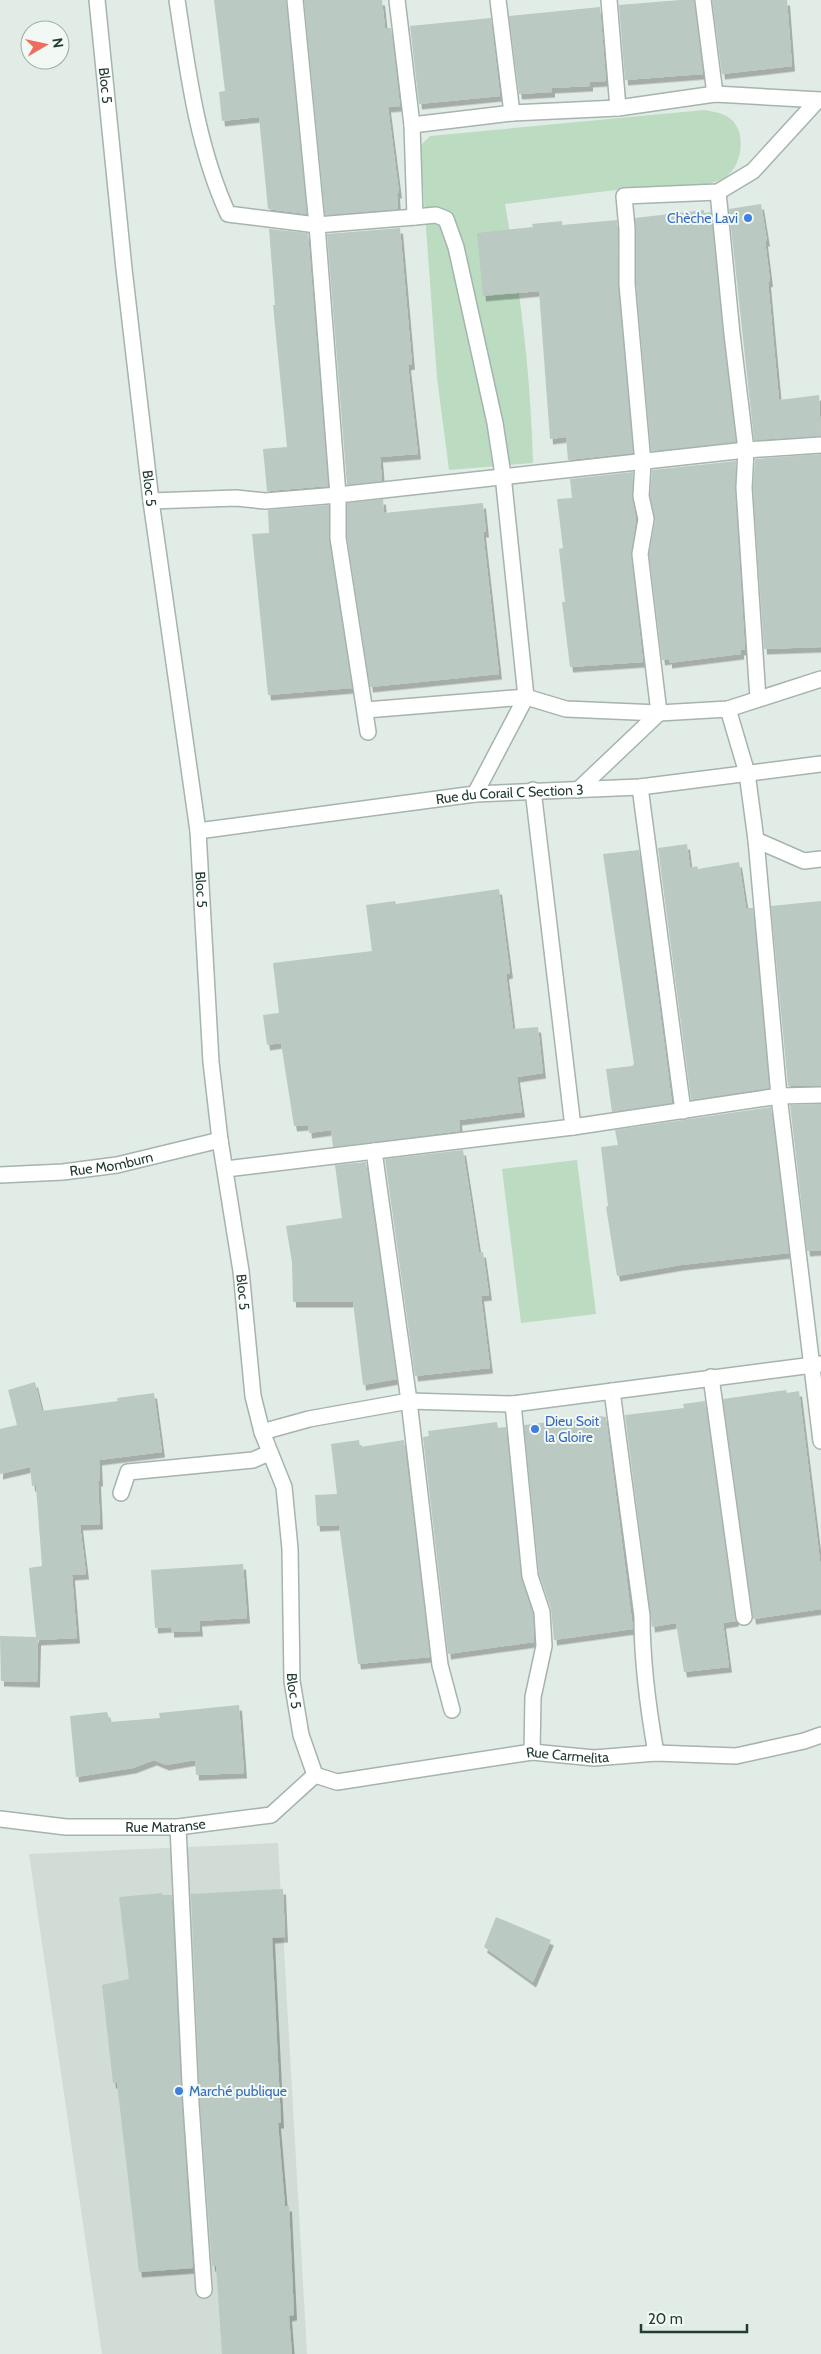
<svg xmlns="http://www.w3.org/2000/svg" width="821" height="2354" font-family="Cabin,sans-serif">
	<style>
		.built { fill: #d0dcd5 }
		.green { fill: #bbdcc0 }
		.building { fill: #bac9c1; filter: url(#shadow) }
		.lines { fill: none; stroke-linecap: round; stroke-linejoin: round }
		.minor-casing { stroke: #a5b4ac; stroke-width: 18 }
		.minor { stroke: #fff; stroke-width: 15 }
		.shop-dot { fill: #3f7fe0; stroke: #f2f8f4; stroke-width: 2 }
		.labels { text-anchor: middle; stroke-width: 4; stroke-linejoin: round; paint-order: stroke }
		.street-label { font-size: 14px; fill: #223c32; stroke: #f2f8f4 }
		.shop-label { font-size: 14px; fill: #366cbe; stroke: #f2f8f4; text-anchor: start }
	</style>
	<defs>
		<filter id="shadow"><feDropShadow dx="3" dy="5.5" stdDeviation="0" flood-color="#0004"/></filter>
	</defs>
	<rect width="100%" height="100%" fill="#e2ece6"/>
	<!-- built -->
	<path class="built" d="M 278,1843 L 307,2354 L 102,2354 L 29,1854 Z"/>
	<!-- green -->
	<path class="green" d="M 704,110 C 716,112 731,114 737,127 C 745,142 740,169 724,178 C 702,191 653,186 626,189 C 586,193 546,199 505,204 C 520,289 531,376 533,463 L 449,470 L 437,378 L 420,146 L 430,136 Z
		M 577,1160 L 596,1314 L 521,1323 L 502,1169 Z"/>
	<!-- building -->
	<path class="building" d="M 214,0 L 286,0 L 307,214 L 268,209 L 259,117 L 222,121 L 219,92 L 225,91 Z
		M 304,0 L 382,0 L 385,28 L 391,28 L 400,106 L 388,107 L 399,193 L 397,193 L 398,209 L 325,215 Z
		M 680,0 L 694,0 L 703,74 L 625,80 L 619,5 Z
		M 712,0 L 787,0 L 792,66 L 722,74 Z
		M 600,7 L 606,81 L 590,82 L 590,86 L 552,88 L 552,92 L 519,94 L 509,16 Z
		M 491,18 L 500,96 L 419,104 L 410,26 Z
		M 761,204 L 767,241 L 765,241 L 770,281 L 768,282 L 779,400 L 819,395 L 821,436 L 754,440 L 729,209 Z
		M 704,210 L 704,213 L 711,212 L 736,442 L 651,451 L 636,284 L 635,218 Z
		M 617,220 L 618,285 L 633,453 L 568,460 L 566,437 L 550,439 L 539,291 L 483,296 L 477,233 L 533,227 L 532,224 L 562,221 L 562,225 Z
		M 400,228 L 412,364 L 408,365 L 418,454 L 380,457 L 382,481 L 347,485 L 327,234 Z
		M 269,229 L 308,233 L 328,486 L 267,491 L 263,449 L 287,447 L 273,305 L 275,305 Z
		M 821,454 L 821,647 L 764,649 L 753,488 L 755,459 Z
		M 736,461 L 735,489 L 745,650 L 741,650 L 741,654 L 669,663 L 669,659 L 662,660 L 649,554 L 655,520 L 650,495 L 652,470 Z
		M 633,472 L 632,496 L 636,519 L 631,555 L 643,662 L 570,667 L 562,602 L 565,602 L 559,549 L 563,548 L 557,499 L 572,498 L 570,479 Z
		M 383,499 L 384,513 L 483,503 L 486,532 L 483,532 L 499,674 L 370,687 L 347,537 L 347,503 Z
		M 329,505 L 329,539 L 352,688 L 268,695 L 252,534 L 269,533 L 268,510 Z
		M 687,844 L 690,868 L 697,866 L 698,869 L 739,862 L 746,908 L 753,908 L 769,1088 L 691,1100 L 658,848 Z
		M 639,850 L 672,1103 L 612,1112 L 606,1069 L 632,1066 L 634,1064 L 603,854 Z
		M 499,889 L 510,973 L 506,974 L 513,1029 L 538,1027 L 543,1073 L 517,1077 L 522,1112 L 459,1120 L 460,1131 L 333,1147 L 331,1130 L 309,1133 L 308,1125 L 294,1126 L 281,1043 L 267,1045 L 263,1015 L 279,1013 L 273,963 L 372,951 L 366,905 L 395,901 L 396,904 Z
		M 821,901 L 821,1086 L 788,1086 L 771,906 Z
		M 821,1104 L 821,1250 L 807,1251 L 790,1105 Z
		M 771,1107 L 789,1253 L 681,1265 L 617,1276 L 606,1207 L 608,1206 L 601,1147 L 618,1145 L 615,1130 Z
		M 463,1150 L 479,1253 L 483,1252 L 489,1295 L 481,1296 L 490,1368 L 415,1376 L 385,1159 Z
		M 366,1162 L 397,1379 L 363,1385 L 353,1302 L 293,1302 L 292,1262 L 286,1226 L 342,1218 L 335,1165 Z
		M 35,1382 L 42,1411 L 118,1401 L 117,1398 L 154,1393 L 162,1452 L 99,1460 L 100,1481 L 98,1481 L 100,1524 L 80,1525 L 86,1574 L 72,1575 L 77,1638 L 38,1640 L 37,1682 L 1,1681 L 0,1636 L 36,1637 L 29,1568 L 42,1566 L 36,1486 L 32,1486 L 30,1467 L 0,1474 L 0,1429 L 17,1425 L 8,1390 Z
		M 786,1390 L 787,1393 L 799,1391 L 821,1569 L 821,1609 L 753,1619 L 723,1399 Z
		M 705,1401 L 736,1621 L 723,1623 L 729,1667 L 684,1672 L 676,1623 L 652,1627 L 625,1415 L 684,1408 L 683,1404 Z
		M 599,1416 L 606,1417 L 633,1629 L 554,1640 L 551,1609 L 539,1574 L 524,1425 Z
		M 497,1422 L 498,1428 L 506,1427 L 521,1577 L 533,1614 L 534,1642 L 448,1654 L 423,1437 L 429,1436 L 428,1431 Z
		M 359,1440 L 360,1447 L 404,1440 L 430,1657 L 358,1664 L 339,1525 L 317,1526 L 315,1495 L 337,1494 L 331,1444 Z
		M 243,1564 L 247,1618 L 199,1621 L 200,1631 L 171,1632 L 171,1627 L 155,1628 L 151,1570 Z
		M 239,1705 L 244,1773 L 196,1775 L 195,1760 L 166,1765 L 154,1760 L 133,1768 L 76,1777 L 70,1716 L 107,1712 L 110,1722 L 160,1718 L 159,1713 Z
		M 283,1889 L 285,1937 L 272,1938 L 281,2123 L 278,2123 L 285,2206 L 289,2206 L 294,2315 L 289,2316 L 292,2354 L 222,2354 L 216,2266 L 212,2266 L 200,2103 L 191,1894 Z
		M 162,1893 L 163,1895 L 172,1895 L 182,2104 L 193,2268 L 139,2272 L 117,2083 L 113,2083 L 102,1985 L 129,1979 L 119,1897 Z
		M 496,1917 L 551,1940 L 533,1982 L 484,1947 Z"/>
	<g class="lines">
		<!-- minor casing -->
		<g class="minor-casing">
			<g id="minor">
				<path id="s1" d="M 97,0 L 124,269 L 151,501 L 198,831 L 211,1062 L 220,1140 L 241,1271 L 253,1396 L 262,1432 L 284,1487 L 290,1549 L 292,1681 L 301,1735 L 315,1775"/>
				<path d="M 177,0 C 188,73 197,146 228,214 L 317,225 L 295,0"/>
				<path d="M 397,0 L 412,125 L 512,113"/>
				<path d="M 498,0 L 512,113 L 618,108"/>
				<path d="M 609,0 L 618,108 L 715,94 L 821,100"/>
				<path d="M 703,0 L 715,94"/>
				<path d="M 718,192 L 732,334 L 746,450 L 744,488 L 758,699"/>
				<path d="M 415,217 L 436,215 L 446,219 L 456,247 L 495,423 L 503,475 L 526,697 L 475,794"/>
				<path d="M 151,501 L 236,498 L 265,501 L 338,495 L 317,225 L 415,217 L 412,125"/>
				<path d="M 728,709 L 747,773 L 756,840 L 779,1096 L 821,1441"/>
				<path d="M 366,710 L 526,697 L 566,709 L 659,713 L 728,709 L 821,679"/>
				<path d="M 368,732 L 338,538 L 338,495 L 746,450 L 821,445"/>
				<path d="M 640,787 L 683,1111"/>
				<path d="M 533,790 L 573,1127"/>
				<path d="M 578,790 L 659,713 L 640,554 L 646,519 L 641,496 L 643,463 L 627,284 L 627,229 L 624,196 L 718,192 L 753,171 L 817,101"/>
				<path id="s2" d="M 198,831 L 475,794 L 640,787 L 821,764"/>
				<path d="M 756,840 L 804,861 L 821,859"/>
				<path d="M 374,1151 L 409,1401 L 440,1665 L 452,1710"/>
				<path d="M 226,1169 L 573,1127 L 779,1096 L 821,1095"/>
				<path id="s3" d="M 0,1175 L 63,1172 L 117,1165 L 220,1140"/>
				<path d="M 711,1377 L 744,1617"/>
				<path d="M 612,1391 L 642,1616 C 642,1662 648,1708 656,1753"/>
				<path d="M 513,1404 L 530,1576 L 542,1612 L 544,1646 L 533,1697 L 532,1752"/>
				<path d="M 262,1432 L 309,1419 L 409,1401 L 513,1404 L 821,1364"/>
				<path d="M 121,1493 L 128,1472 L 253,1460 L 269,1453"/>
				<path id="s4" d="M 315,1775 L 337,1782 L 532,1752 L 594,1758 L 656,1753 L 736,1756 L 804,1741 L 821,1735"/>
				<path id="s5" d="M 0,1819 L 66,1827 L 178,1827 L 271,1815 L 315,1775"/>
				<path d="M 178,1827 L 191,2104 L 204,2290"/>
			</g>
		</g>
		<!-- minor -->
		<use href="#minor" class="minor"/>
	</g>
	<!-- markers -->
	<g class="shop-dot">
		<circle cx="748" cy="218" r="5"/>
		<circle cx="535" cy="1429" r="5"/>
		<circle cx="179" cy="2091" r="5"/>
	</g>
	<g class="labels">
		<!-- street labels -->
		<g class="street-label">
			<text dy="5" stroke="none"><textPath href="#s1" startOffset="86">Bloc 5</textPath></text>
			<text dy="5" stroke="none"><textPath href="#s1" startOffset="491">Bloc 5</textPath></text>
			<text dy="5" stroke="none"><textPath href="#s2" startOffset="314">Rue du Corail C Section 3</textPath></text>
			<text dy="5" stroke="none"><textPath href="#s1" startOffset="896">Bloc 5</textPath></text>
			<text dy="5" stroke="none"><textPath href="#s3" startOffset="112">Rue Momburn</textPath></text>
			<text dy="5" stroke="none"><textPath href="#s1" startOffset="1301">Bloc 5</textPath></text>
			<text dy="5" stroke="none"><textPath href="#s1" startOffset="1706">Bloc 5</textPath></text>
			<text dy="5" stroke="none"><textPath href="#s4" startOffset="256">Rue Carmelita</textPath></text>
			<text dy="5" stroke="none"><textPath href="#s5" startOffset="166">Rue Matranse</textPath></text>
		</g>
		<!-- shop labels -->
		<g class="shop-label">
			<text x="738" y="223" text-anchor="end">Chèche Lavi</text>
			<text x="545" y="1426">Dieu Soit<tspan x="545" dy="16">la Gloire</tspan></text>
			<text x="189" y="2096">Marché publique</text>
		</g>
	</g>
	<!-- north arrow -->
	<g transform="translate(45 45) rotate(81)"><circle r="24" fill="#f2f8f4" stroke="#9fada6"/>
	<path d="M0-4L9 19L0 12L-9 19Z" fill="#ee6d5e"/>
	<text y="-8" font-size="14" font-weight="bold" text-anchor="middle" fill="#223c32">N</text>
	</g>
	<!-- scale -->
	<path d="M641 2324v8h106v-8" fill="none" stroke="#223c32" stroke-width="2.5"/>
	<text x="648" y="2324" font-size="15" fill="#223c32" stroke="#f2f8f4" stroke-width="4" paint-order="stroke">20 m</text>
</svg>
